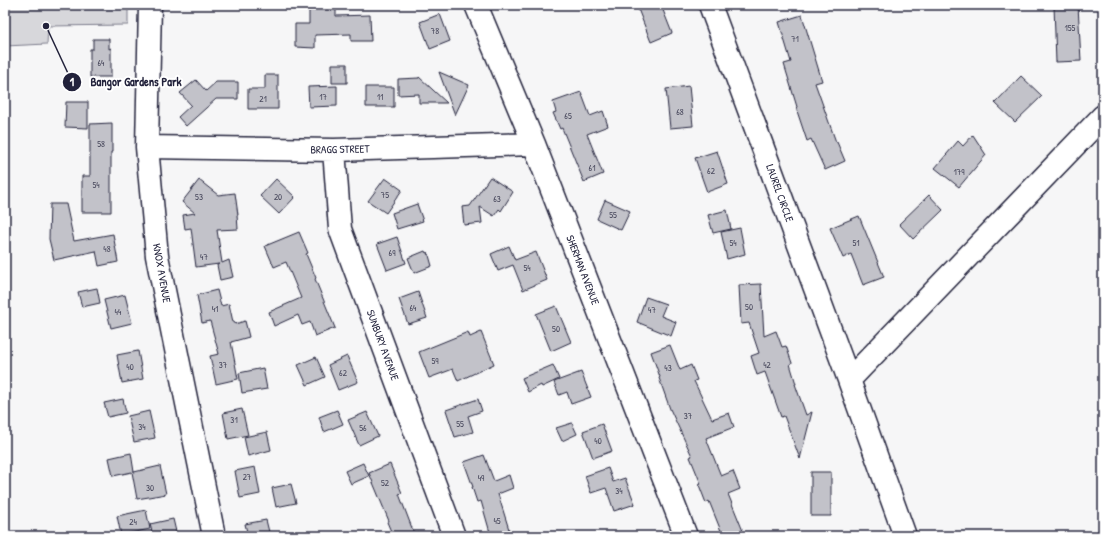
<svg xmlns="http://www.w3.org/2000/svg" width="1108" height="541" font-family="'Patrick Hand',sans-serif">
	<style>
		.green { fill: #d7d7db; stroke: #7c7c8b }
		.building { fill: #c2c2c9; stroke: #22223b }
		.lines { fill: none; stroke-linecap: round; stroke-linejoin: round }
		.minor-casing { stroke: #22223b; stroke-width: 25 }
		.minor { stroke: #fff; stroke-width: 22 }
		.labels { text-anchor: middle; stroke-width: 4; stroke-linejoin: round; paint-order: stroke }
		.number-label { font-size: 9px; fill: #4a4a5e }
		.street-label { font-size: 11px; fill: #22223b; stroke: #fff }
		.leader { fill: none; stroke: #22223b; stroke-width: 1.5 }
		.callout-dot { fill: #22223b; stroke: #fff; stroke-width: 1.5 }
		.mark-label { font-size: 12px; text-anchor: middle; font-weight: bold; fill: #fff }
		.callout-label { font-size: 12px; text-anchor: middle; font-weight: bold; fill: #22223b; stroke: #fff; stroke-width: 4; stroke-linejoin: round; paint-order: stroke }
	</style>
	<rect width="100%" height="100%" fill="#f6f6f7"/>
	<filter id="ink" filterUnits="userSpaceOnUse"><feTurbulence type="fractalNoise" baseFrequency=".025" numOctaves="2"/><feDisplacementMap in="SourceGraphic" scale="8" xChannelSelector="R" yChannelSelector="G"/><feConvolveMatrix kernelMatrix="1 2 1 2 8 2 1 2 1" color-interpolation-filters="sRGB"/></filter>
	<g filter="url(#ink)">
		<!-- green -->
		<path class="green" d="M 5,5 L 128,5 L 128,25 L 48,26 L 47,44 L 5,46 Z"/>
		<!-- building -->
		<path class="building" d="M 309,5 L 336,5 L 336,16 L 370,15 L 371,41 L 351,41 L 351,34 L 315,35 L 315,48 L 295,47 L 295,24 L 309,24 Z
			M 648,5 L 661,5 L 672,33 L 651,42 L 638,9 Z
			M 1069,5 L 1078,5 L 1081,61 L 1056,62 L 1054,6 Z
			M 440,14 L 450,41 L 430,49 L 420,22 Z
			M 802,15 L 822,81 L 815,83 L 836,142 L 837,142 L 845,161 L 825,170 L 811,139 L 807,141 L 796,108 L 797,107 L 784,64 L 791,62 L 779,22 Z
			M 93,39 L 109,39 L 109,49 L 111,48 L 111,77 L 90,77 L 90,49 L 93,49 Z
			M 332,64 L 347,64 L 347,83 L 332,83 Z
			M 439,72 L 469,85 L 455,115 Z
			M 265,75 L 278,75 L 278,109 L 248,109 L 248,89 L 265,89 Z
			M 1021,76 L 1042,96 L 1015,122 L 995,103 Z
			M 419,77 L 447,103 L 419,103 L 419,94 L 398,95 L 398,79 L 419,78 Z
			M 196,80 L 206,91 L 216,82 L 238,82 L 238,99 L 216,99 L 186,126 L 178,117 L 191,105 L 180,93 Z
			M 337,86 L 337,106 L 309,107 L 308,87 Z
			M 689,86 L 693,126 L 670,128 L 666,89 Z
			M 366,87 L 394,87 L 394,107 L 366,107 Z
			M 581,92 L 590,116 L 603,111 L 608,126 L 587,134 L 603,174 L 584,182 L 562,128 L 560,129 L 553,113 L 556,112 L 553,102 Z
			M 66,102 L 88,102 L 88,128 L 65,127 Z
			M 112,123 L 112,152 L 111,152 L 111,212 L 82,212 L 82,176 L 90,176 L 90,124 Z
			M 973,135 L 986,155 L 959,187 L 935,168 L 958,141 L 963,146 Z
			M 717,151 L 728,184 L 707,192 L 695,158 Z
			M 490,177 L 513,192 L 501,211 L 499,209 L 494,216 L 480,207 L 482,223 L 464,225 L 462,207 L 470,206 Z
			M 385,178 L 402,190 L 386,213 L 368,201 Z
			M 276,179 L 295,197 L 279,214 L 260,196 Z
			M 199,180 L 218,195 L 235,193 L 238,215 L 237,215 L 238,229 L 217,230 L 222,263 L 229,260 L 233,277 L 220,280 L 217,265 L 219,264 L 196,267 L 191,228 L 185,229 L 183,215 L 195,213 L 182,202 Z
			M 929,195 L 943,210 L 913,239 L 899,224 Z
			M 605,200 L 630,211 L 621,230 L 597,219 Z
			M 50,204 L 66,204 L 74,241 L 113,234 L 118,262 L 99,266 L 96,251 L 54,260 L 49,239 Z
			M 417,204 L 423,221 L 397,229 L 392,213 Z
			M 727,210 L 731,229 L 713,233 L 708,215 Z
			M 859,216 L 884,277 L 863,285 L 851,254 L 843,258 L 830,228 Z
			M 740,228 L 745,254 L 727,259 L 721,232 Z
			M 299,232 L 308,253 L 306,254 L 316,278 L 315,279 L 335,328 L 315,336 L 310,322 L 302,325 L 298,315 L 274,326 L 269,312 L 301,298 L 286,262 L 274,267 L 265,246 Z
			M 397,237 L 406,263 L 387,270 L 377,244 Z
			M 509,246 L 515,260 L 536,252 L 547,280 L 523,290 L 513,265 L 498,271 L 491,254 Z
			M 425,251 L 426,253 L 428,252 L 432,266 L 414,273 L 408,258 Z
			M 761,284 L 764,336 L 776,331 L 782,347 L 786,346 L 792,363 L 790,364 L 796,384 L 795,384 L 806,415 L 812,412 L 800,459 L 784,416 L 781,417 L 765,372 L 757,375 L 751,356 L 759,353 L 749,323 L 741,324 L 739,285 Z
			M 97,288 L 100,303 L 82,307 L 78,292 Z
			M 217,290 L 221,306 L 229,304 L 233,322 L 235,322 L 235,324 L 245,321 L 249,337 L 231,342 L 238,379 L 216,384 L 210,356 L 219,354 L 210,321 L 202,323 L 197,295 Z
			M 418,292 L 427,318 L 408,324 L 399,299 Z
			M 125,295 L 132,323 L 111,328 L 104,300 Z
			M 646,297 L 666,304 L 661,316 L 676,322 L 671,336 L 637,322 Z
			M 556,306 L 571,342 L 551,351 L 536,314 Z
			M 468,332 L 470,337 L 481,332 L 494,364 L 458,381 L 453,369 L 429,378 L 419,352 Z
			M 670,345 L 680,370 L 691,365 L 697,380 L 694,381 L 712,419 L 729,413 L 734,427 L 706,438 L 721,476 L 733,471 L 740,489 L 728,494 L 745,536 L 723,536 L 709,501 L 706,503 L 699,485 L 701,484 L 690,457 L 692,456 L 670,409 L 659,378 L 660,377 L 651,352 Z
			M 138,351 L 143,379 L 122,383 L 117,355 Z
			M 347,356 L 358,382 L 338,390 L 328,365 Z
			M 316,357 L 325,377 L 307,385 L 298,365 Z
			M 553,365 L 559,379 L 542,387 L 541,385 L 528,392 L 522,378 Z
			M 263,368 L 267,389 L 242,393 L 239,373 Z
			M 581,372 L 591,397 L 571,404 L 567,392 L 559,395 L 554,382 Z
			M 123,399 L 126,413 L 108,417 L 104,403 Z
			M 478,399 L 482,411 L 468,416 L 473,432 L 455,437 L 446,410 Z
			M 242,409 L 248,435 L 228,439 L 223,413 Z
			M 337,410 L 343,424 L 324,432 L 319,417 Z
			M 149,411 L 155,438 L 134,442 L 128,416 Z
			M 367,412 L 378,436 L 359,445 L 348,420 Z
			M 572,423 L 577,434 L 562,441 L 556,428 Z
			M 602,424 L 612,451 L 593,458 L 583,431 Z
			M 267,432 L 271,450 L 248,456 L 244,437 Z
			M 131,453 L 134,472 L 160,466 L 166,494 L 137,499 L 132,472 L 113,476 L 109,458 Z
			M 484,455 L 494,481 L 509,475 L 513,488 L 498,494 L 511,536 L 491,536 L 481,501 L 477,502 L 472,487 L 473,487 L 464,462 Z
			M 363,463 L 369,476 L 351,484 L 345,471 Z
			M 390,464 L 402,493 L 399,494 L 415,536 L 393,536 L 387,522 L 389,521 L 369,473 Z
			M 255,467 L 260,494 L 240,498 L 235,471 Z
			M 608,468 L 613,482 L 625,478 L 635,504 L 614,511 L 606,488 L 591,493 L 585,476 Z
			M 811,472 L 831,472 L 831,516 L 811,516 Z
			M 291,484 L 296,503 L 276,507 L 272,488 Z
			M 146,510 L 150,529 L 121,535 L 117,516 Z
			M 173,519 L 177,536 L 153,536 L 150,524 Z
			M 266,520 L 270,536 L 248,536 L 245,524 Z"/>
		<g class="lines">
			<!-- minor casing -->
			<g class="minor-casing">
				<path id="minor" d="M 150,5 L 147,147 L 157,256 L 214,536
					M 476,5 L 534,144 L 686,536
					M 710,5 L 849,380 L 1103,116
					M 147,147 L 334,150 L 534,144
					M 334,150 L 340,229 L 454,536
					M 849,380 L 905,536"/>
			</g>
			<!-- minor -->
			<use href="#minor" class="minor"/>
		</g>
	</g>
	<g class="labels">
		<!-- number labels -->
		<g class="number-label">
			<text x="1070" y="31">155</text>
			<text x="435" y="34">78</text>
			<text x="795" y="42">71</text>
			<text x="101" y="66">64</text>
			<text x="323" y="100">17</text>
			<text x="380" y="100">11</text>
			<text x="263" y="102">21</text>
			<text x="680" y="115">68</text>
			<text x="568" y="119">65</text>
			<text x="101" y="147">58</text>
			<text x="592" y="171">61</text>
			<text x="711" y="174">62</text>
			<text x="959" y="175">179</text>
			<text x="96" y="188">54</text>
			<text x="385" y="198">75</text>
			<text x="199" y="200">53</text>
			<text x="278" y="200">20</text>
			<text x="497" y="202">63</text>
			<text x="613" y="218">55</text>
			<text x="733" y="246">54</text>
			<text x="856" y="246">51</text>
			<text x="107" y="252">48</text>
			<text x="392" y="256">69</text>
			<text x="204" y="260">47</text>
			<text x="527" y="271">54</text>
			<text x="749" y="310">50</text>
			<text x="413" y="311">64</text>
			<text x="215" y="312">41</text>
			<text x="652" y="313">47</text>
			<text x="118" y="315">44</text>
			<text x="556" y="332">50</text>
			<text x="435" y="364">59</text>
			<text x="223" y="368">37</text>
			<text x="767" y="368">42</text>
			<text x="130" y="370">40</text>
			<text x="668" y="371">43</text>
			<text x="343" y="376">62</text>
			<text x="688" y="419">37</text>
			<text x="234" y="423">31</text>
			<text x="460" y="427">55</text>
			<text x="142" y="430">34</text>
			<text x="363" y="431">56</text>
			<text x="598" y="444">40</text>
			<text x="247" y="480">27</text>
			<text x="481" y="481">49</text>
			<text x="385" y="486">52</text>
			<text x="150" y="491">30</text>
			<text x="619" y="494">34</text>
			<text x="497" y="524">45</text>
			<text x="133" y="525">24</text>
		</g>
		<!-- street labels -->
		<g class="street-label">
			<text transform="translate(340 149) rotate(-1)" y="4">BRAGG STREET</text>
			<text transform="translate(780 193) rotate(70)" y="4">LAUREL CIRCLE</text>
			<text transform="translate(583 270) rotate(69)" y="4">SHERMAN AVENUE</text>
			<text transform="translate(162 273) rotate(80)" y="4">KNOX AVENUE</text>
			<text transform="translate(383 345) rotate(70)" y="4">SUNBURY AVENUE</text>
		</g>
	</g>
	<!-- callouts -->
	<path class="leader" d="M46 26L72 82"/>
	<g class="callout-dot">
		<circle cx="46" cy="26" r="4"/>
		<circle cx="72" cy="82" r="10"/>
	</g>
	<g class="mark-label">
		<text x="72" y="86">1</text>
	</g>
	<g class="callout-label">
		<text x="136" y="86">Bangor Gardens Park</text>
	</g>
	<!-- margin -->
	<rect width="1108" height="541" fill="none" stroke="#fff" stroke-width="20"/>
	<rect x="10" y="10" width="1088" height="521" fill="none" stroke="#22223b" stroke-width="1.5" filter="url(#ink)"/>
</svg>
